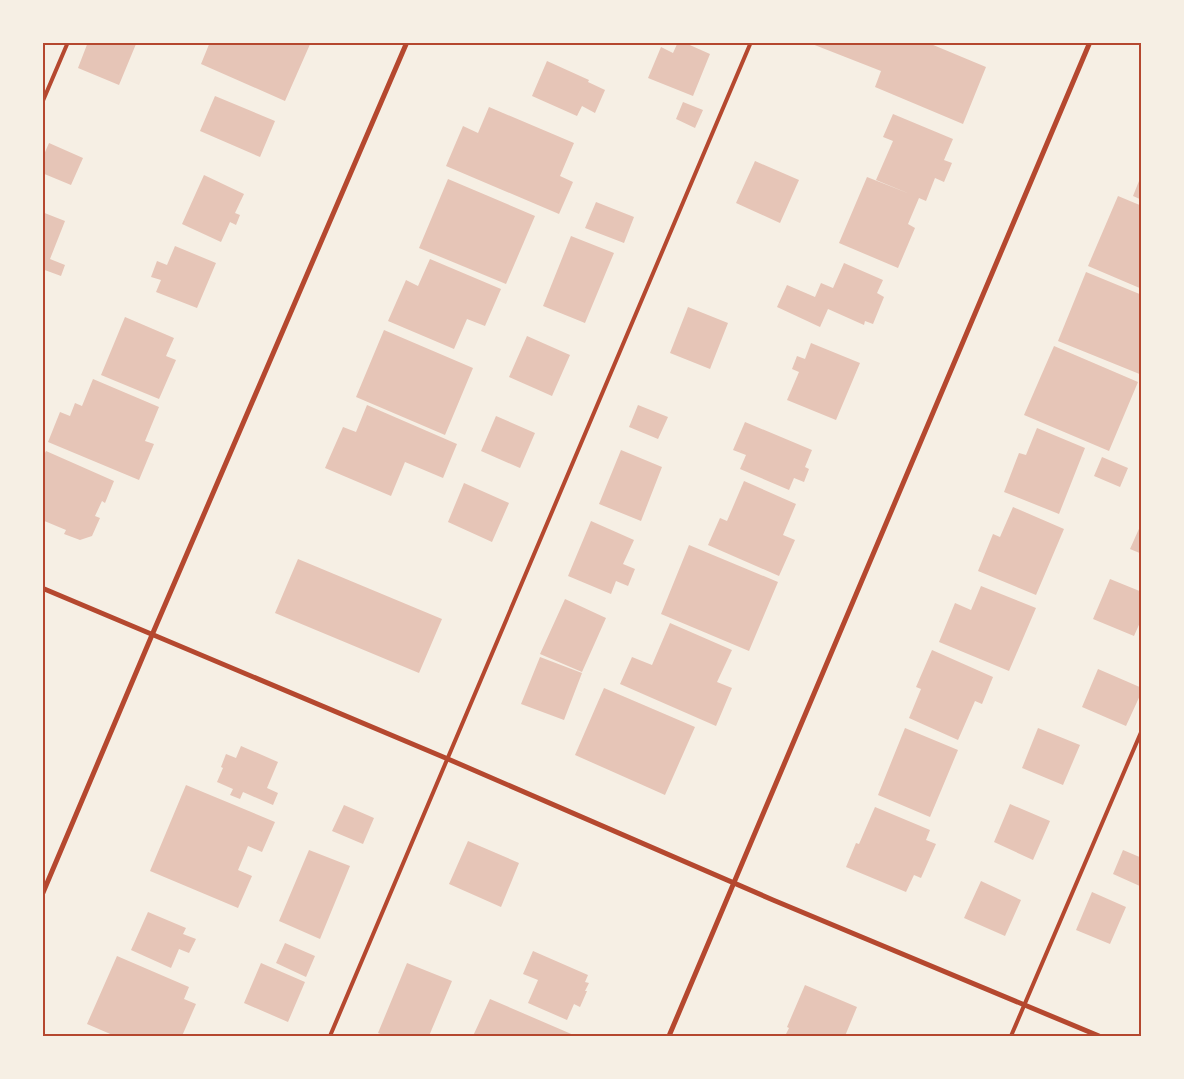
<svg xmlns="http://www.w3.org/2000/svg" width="1184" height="1079" font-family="Jost,sans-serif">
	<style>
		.building { fill: #e6c5b7 }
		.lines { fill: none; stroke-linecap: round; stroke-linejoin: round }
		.service { stroke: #b5482f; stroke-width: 4 }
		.minor { stroke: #b5482f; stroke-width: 5 }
		.neatline { fill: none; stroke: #b5482f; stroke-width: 2 }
	</style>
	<rect width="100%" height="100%" fill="#f6efe4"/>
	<!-- building -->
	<path class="building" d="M 88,42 L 131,42 L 136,44 L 119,85 L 78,68 Z
		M 210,42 L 311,42 L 285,101 L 201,64 Z
		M 678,42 L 683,42 L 710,54 L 693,96 L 648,78 L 661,47 L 673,53 Z
		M 807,42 L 926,42 L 986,67 L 963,124 L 875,87 L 881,71 Z
		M 547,61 L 589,80 L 588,82 L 605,90 L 595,113 L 582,106 L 577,116 L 532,96 Z
		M 215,96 L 275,121 L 260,157 L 200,131 Z
		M 683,102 L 703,110 L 695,128 L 676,119 Z
		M 489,107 L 574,143 L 560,176 L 573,182 L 559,214 L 446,166 L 463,126 L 478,133 Z
		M 893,114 L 953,139 L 944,160 L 952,163 L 944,182 L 935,178 L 926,201 L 919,198 L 908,224 L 915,228 L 898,268 L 839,243 L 867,177 L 910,194 L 876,180 L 893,141 L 883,137 Z
		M 49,143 L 83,158 L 71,185 L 42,173 L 42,159 Z
		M 755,161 L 799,180 L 780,223 L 736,203 Z
		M 204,175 L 244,194 L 235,213 L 240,215 L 236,225 L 230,222 L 221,242 L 182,224 Z
		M 1141,176 L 1142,176 L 1142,200 L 1133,196 Z
		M 448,179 L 535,216 L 506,284 L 419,248 Z
		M 1118,196 L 1142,206 L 1142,289 L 1088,266 Z
		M 596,202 L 634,217 L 624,243 L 585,228 Z
		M 42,212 L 65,221 L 50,259 L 65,265 L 61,276 L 42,269 L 44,262 L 42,262 Z
		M 571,236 L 614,253 L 585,323 L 543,306 Z
		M 175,246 L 216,263 L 197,308 L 156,292 L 161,280 L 151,277 L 157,261 L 167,265 Z
		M 430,259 L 501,289 L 485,326 L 467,319 L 454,349 L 388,321 L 406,280 L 418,286 Z
		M 844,263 L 883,280 L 877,293 L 884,297 L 873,324 L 865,321 L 864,325 L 828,309 L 820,327 L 777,307 L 787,285 L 815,297 L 821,283 L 833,288 Z
		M 1086,272 L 1142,295 L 1142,375 L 1058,341 Z
		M 688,307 L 728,323 L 710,369 L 670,353 Z
		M 125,317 L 174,338 L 166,356 L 176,360 L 159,399 L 101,375 Z
		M 384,330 L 473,368 L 445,435 L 356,397 Z
		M 527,336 L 570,355 L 552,396 L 509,377 Z
		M 811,343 L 860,363 L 836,420 L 787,400 L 799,372 L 792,369 L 797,356 L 805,359 Z
		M 1054,346 L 1138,382 L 1109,451 L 1024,415 Z
		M 93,379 L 159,407 L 145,441 L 154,444 L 139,480 L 48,442 L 60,412 L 70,416 L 75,403 L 82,406 Z
		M 367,405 L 457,444 L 443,478 L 405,462 L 391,496 L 325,468 L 343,427 L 356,432 Z
		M 638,405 L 668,417 L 658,439 L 629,427 Z
		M 496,416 L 535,433 L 520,468 L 481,451 Z
		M 745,422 L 812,450 L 805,467 L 809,469 L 804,482 L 794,478 L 789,490 L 740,469 L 746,455 L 733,450 Z
		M 1037,428 L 1085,448 L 1059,514 L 1004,492 L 1019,453 L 1026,455 Z
		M 621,450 L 662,467 L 641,521 L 599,504 Z
		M 46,451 L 114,481 L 105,503 L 102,501 L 95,516 L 100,518 L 92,536 L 80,540 L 64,534 L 66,530 L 42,520 L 42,459 Z
		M 1102,457 L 1128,468 L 1120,487 L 1094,476 Z
		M 744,481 L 796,504 L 783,535 L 795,540 L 779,576 L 708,545 L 720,518 L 727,521 Z
		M 464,483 L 509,503 L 492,542 L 448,522 Z
		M 1013,507 L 1064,529 L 1036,595 L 978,571 L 993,534 L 1000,537 Z
		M 591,521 L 634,540 L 623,564 L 635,569 L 628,586 L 616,581 L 611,594 L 568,576 Z
		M 1142,522 L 1142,554 L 1130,549 Z
		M 689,545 L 778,582 L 749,651 L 661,614 Z
		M 298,559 L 442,619 L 419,673 L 275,613 Z
		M 1110,579 L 1142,592 L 1142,618 L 1134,636 L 1093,619 Z
		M 981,586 L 1036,608 L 1009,671 L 939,642 L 955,603 L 971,610 Z
		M 565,599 L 606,618 L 582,672 L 540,654 Z
		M 670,623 L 732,650 L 717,682 L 732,688 L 716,726 L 620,684 L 632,657 L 652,665 Z
		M 932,650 L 993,677 L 982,704 L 975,701 L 958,740 L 909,718 L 921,689 L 916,687 Z
		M 540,657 L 582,673 L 564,720 L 521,704 Z
		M 1098,669 L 1142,688 L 1142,691 L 1126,726 L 1082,707 Z
		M 604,688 L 695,727 L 665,795 L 575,755 Z
		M 905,728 L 958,750 L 930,817 L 878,795 Z
		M 1038,728 L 1080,745 L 1063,785 L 1022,768 Z
		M 241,746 L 278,762 L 267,788 L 278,793 L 273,805 L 243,792 L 240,799 L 230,795 L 233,789 L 217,782 L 223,768 L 221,767 L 226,754 L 236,758 Z
		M 186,785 L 275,822 L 262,852 L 248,846 L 238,870 L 252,876 L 238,908 L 150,871 Z
		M 1010,804 L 1050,821 L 1033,860 L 994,842 Z
		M 344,805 L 374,818 L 363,844 L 332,831 Z
		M 875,807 L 930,830 L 926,840 L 936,844 L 921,878 L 914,875 L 906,892 L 846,867 L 856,843 L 859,844 Z
		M 468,841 L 519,863 L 501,907 L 449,884 Z
		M 309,850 L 350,866 L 320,939 L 279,921 Z
		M 1123,850 L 1142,858 L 1142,887 L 1113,874 Z
		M 981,881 L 1021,900 L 1005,936 L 964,918 Z
		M 1092,892 L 1126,907 L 1110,944 L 1076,930 Z
		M 148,912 L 186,928 L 183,934 L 196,939 L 189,953 L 179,949 L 171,968 L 131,950 Z
		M 285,943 L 315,956 L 306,977 L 276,963 Z
		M 533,951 L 588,975 L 585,982 L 589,983 L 585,991 L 587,991 L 580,1007 L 574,1004 L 567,1020 L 528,1003 L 538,980 L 523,974 Z
		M 117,956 L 189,987 L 184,999 L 196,1004 L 182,1036 L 115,1036 L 87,1024 Z
		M 261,963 L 305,982 L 288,1022 L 244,1003 Z
		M 407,963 L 452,981 L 429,1036 L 386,1036 L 378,1033 Z
		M 805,985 L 857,1007 L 845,1036 L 785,1036 L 789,1028 L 787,1027 Z
		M 490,999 L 576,1036 L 473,1036 Z"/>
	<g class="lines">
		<!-- service -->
		<path class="service" d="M 42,103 L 68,42
			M 330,1036 L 751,42
			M 1011,1036 L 1142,730"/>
		<!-- minor -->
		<path class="minor" d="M 42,588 L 448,759 L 773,900 L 1099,1036
			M 42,895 L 152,635 L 407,42
			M 669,1036 L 1090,42"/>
	</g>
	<!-- border -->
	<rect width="1184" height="1079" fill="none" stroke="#f6efe4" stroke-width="88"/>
	<rect x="44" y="44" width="1096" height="991" class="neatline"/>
</svg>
